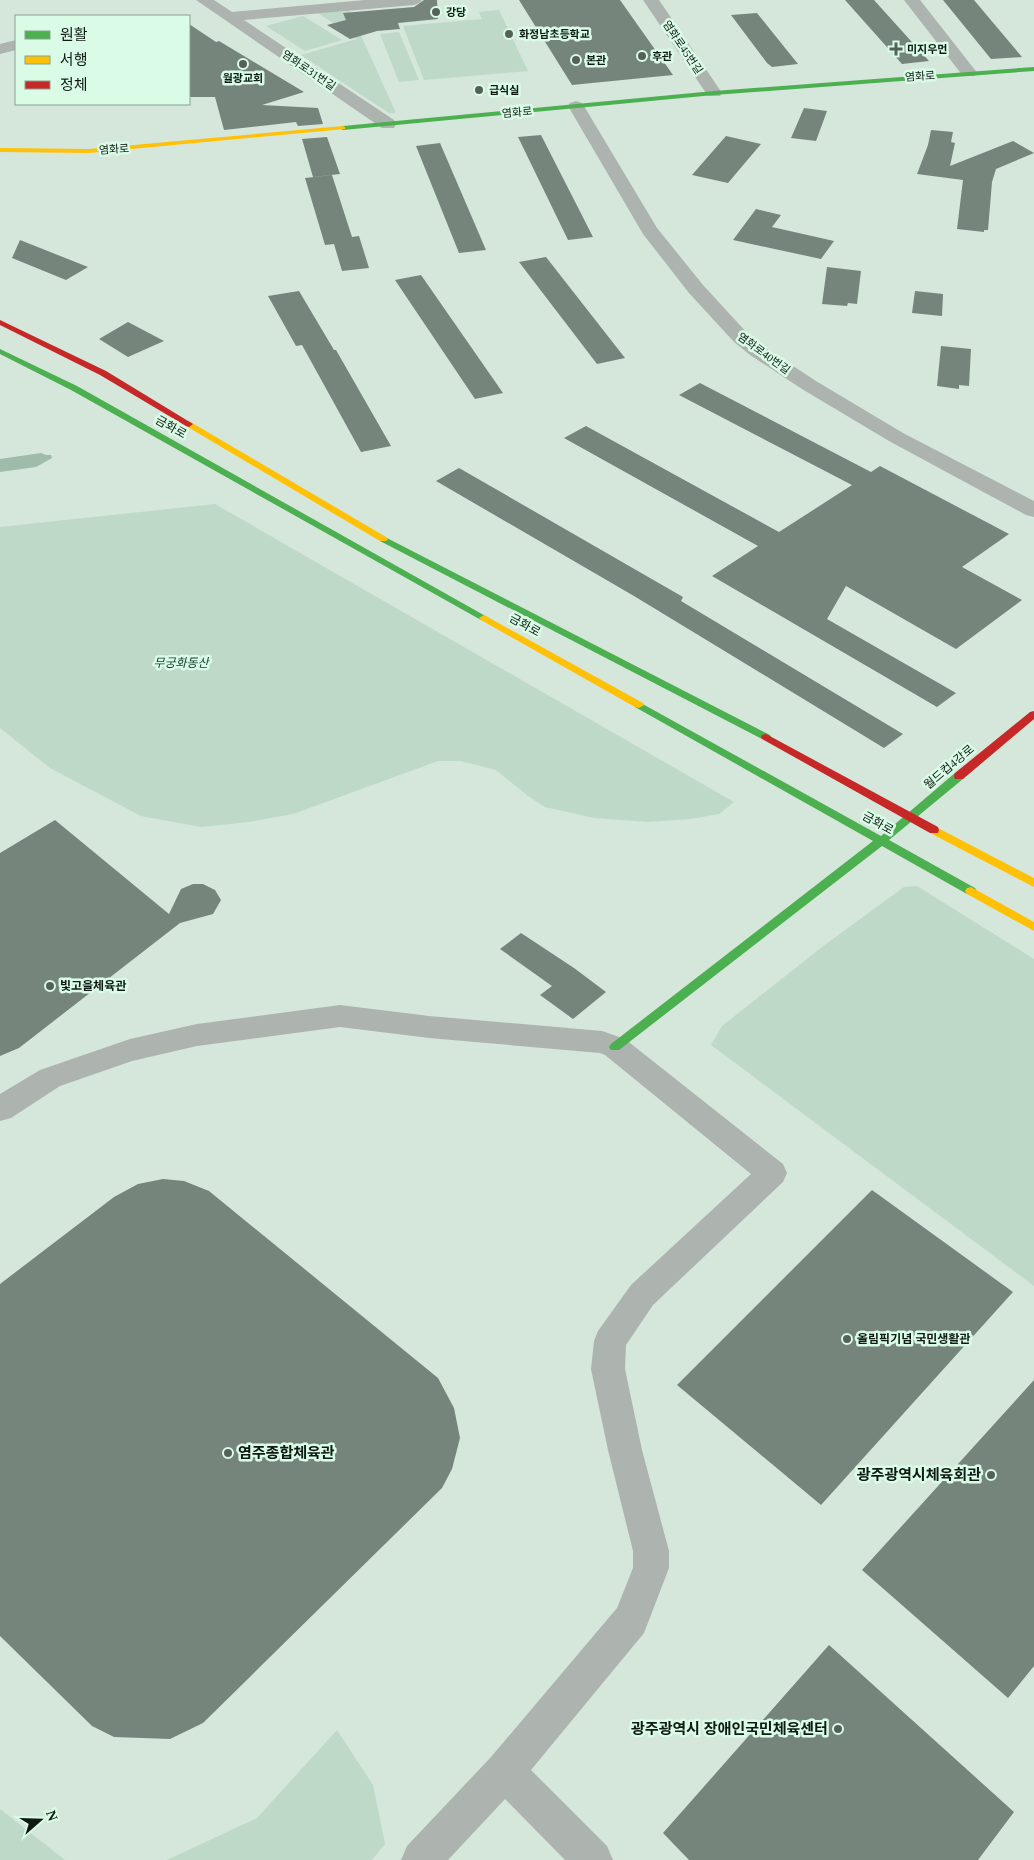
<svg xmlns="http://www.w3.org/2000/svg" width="1034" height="1860" font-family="'Times New Roman','Noto Sans KR',serif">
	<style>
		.green { fill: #bed9c8 }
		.water { fill: #9ebca9 }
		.building { fill: #76857c }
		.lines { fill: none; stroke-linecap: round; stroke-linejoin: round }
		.street { fill: #adb3af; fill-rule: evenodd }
		.fast { fill: #4caf50; fill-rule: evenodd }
		.slow { fill: #ffc107; fill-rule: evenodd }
		.jam { fill: #c62828; fill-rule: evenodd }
		.poi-dot { fill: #546159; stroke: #dafbe6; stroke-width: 2 }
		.labels { text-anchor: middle; stroke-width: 5; stroke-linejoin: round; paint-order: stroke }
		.far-poi-label { font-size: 11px; font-weight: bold; fill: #0e1a13; stroke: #dafbe6; text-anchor: start }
		.far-street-label { font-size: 11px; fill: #0e1a13; stroke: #dafbe6 }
		.street-label { font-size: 12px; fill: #0e1a13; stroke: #dafbe6 }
		.park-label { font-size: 12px; font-style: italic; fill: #103d26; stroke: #dafbe6 }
		.poi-label { font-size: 12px; font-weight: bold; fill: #0e1a13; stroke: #dafbe6; text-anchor: start }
		.near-poi-label { font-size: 15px; font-weight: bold; fill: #0e1a13; stroke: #dafbe6; text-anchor: end }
	</style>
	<rect width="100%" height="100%" fill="#d5e6db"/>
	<!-- green -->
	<path class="green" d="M 499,10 L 528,71 L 424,80 L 403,26 L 482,19 L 479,12 Z
		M 350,11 L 396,113 L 389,113 L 301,55 L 357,39 L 318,13 Z
		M 303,16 L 342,40 L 305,51 L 266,26 Z
		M 399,32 L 419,80 L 399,82 L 380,34 Z
		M 215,504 L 734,802 L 719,814 L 690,819 L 648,822 L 594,818 L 545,807 L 528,796 L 496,770 L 461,761 L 438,761 L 293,814 L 249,822 L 201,827 L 141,816 L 50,768 L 0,728 L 0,527 Z
		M 917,886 L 1034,959 L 1034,1286 L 711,1045 L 722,1026 L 822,947 L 904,887 Z
		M 337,1730 L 373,1785 L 385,1844 L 372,1860 L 167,1860 L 257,1818 Z
		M 0,1809 L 65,1860 L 0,1860 Z"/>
	<!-- water -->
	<path class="water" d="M 41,453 L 46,455 L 51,455 L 52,458 L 36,467 L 0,472 L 0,459 Z"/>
	<!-- building -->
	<path class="building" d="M 424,0 L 437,0 L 438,19 L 398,23 L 400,29 L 377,31 L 350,39 L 327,25 L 346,20 L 343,13 L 414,7 Z
		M 519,0 L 620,0 L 673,75 L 572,85 Z
		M 845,0 L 874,0 L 929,61 L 902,64 Z
		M 943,0 L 974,0 L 1022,57 L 991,59 Z
		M 757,13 L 798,64 L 772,67 L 767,63 L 731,15 Z
		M 189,24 L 216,42 L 219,41 L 304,92 L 262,105 L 318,108 L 323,124 L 298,126 L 296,122 L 224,130 L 215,97 L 189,97 Z
		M 804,108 L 827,111 L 816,141 L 791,138 Z
		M 931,130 L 953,132 L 951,142 L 955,143 L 950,166 L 1013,141 L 1034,153 L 996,169 L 992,182 L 988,230 L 984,230 L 984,232 L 957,229 L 963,180 L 917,174 L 928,145 Z
		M 541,135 L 593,237 L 568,240 L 518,137 Z
		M 726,136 L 761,144 L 728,183 L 692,175 Z
		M 327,137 L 340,174 L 313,177 L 302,139 Z
		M 440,143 L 486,250 L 459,253 L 416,146 Z
		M 332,175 L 352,237 L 359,236 L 369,268 L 342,271 L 334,244 L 325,245 L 305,178 Z
		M 756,209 L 781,215 L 772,227 L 834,241 L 821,259 L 733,240 Z
		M 20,240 L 88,267 L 66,280 L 12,258 Z
		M 546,257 L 625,358 L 597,364 L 519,262 Z
		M 827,267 L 861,271 L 857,304 L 848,303 L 847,306 L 822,304 Z
		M 421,275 L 503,393 L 475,399 L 395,280 Z
		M 299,291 L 334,350 L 336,350 L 391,446 L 361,452 L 302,345 L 296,346 L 268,296 Z
		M 915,291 L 943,294 L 942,316 L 912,313 Z
		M 128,322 L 164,341 L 128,357 L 99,339 Z
		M 941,346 L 971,349 L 969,386 L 959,385 L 959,389 L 937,386 Z
		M 700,383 L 871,472 L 880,466 L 1009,534 L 962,567 L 1022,600 L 956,649 L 846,586 L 827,619 L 956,693 L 937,707 L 712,576 L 758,546 L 564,438 L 586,426 L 779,532 L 852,485 L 679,395 Z
		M 459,468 L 683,597 L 681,601 L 903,734 L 884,748 L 634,596 L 436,481 Z
		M 55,820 L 169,914 L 181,889 L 193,884 L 203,884 L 215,890 L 221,900 L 213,914 L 180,923 L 19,1048 L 0,1056 L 0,853 Z
		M 521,933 L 574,968 L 606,992 L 573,1019 L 540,995 L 552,986 L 500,949 Z
		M 163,1179 L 184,1181 L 209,1191 L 438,1378 L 454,1408 L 460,1438 L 452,1469 L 442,1488 L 203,1723 L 170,1739 L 114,1737 L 92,1726 L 0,1636 L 0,1284 L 114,1197 L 138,1184 Z
		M 872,1190 L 1013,1292 L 821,1505 L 677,1385 Z
		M 1034,1380 L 1034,1666 L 1008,1698 L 862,1570 Z
		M 829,1645 L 1014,1812 L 978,1860 L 689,1860 L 663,1833 Z"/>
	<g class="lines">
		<!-- street -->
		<path class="street" d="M 196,0 L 214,0 L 232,12 L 365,0 L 422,0 L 419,3 L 414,5 L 244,20 L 394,120 L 396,124 L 394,128 L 382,128 Z
			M 643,0 L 659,0 L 722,93 L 720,96 L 708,96 Z
			M 904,0 L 920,0 L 975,70 L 977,73 L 975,76 L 963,76 Z
			M 16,40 L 16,50 L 0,54 L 0,44 Z
			M 576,101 L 582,103 L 584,106 L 657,228 L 703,285 L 748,334 L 764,347 L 816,381 L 903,433 L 1034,501 L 1034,517 L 1026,515 L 889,441 L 802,389 L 750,355 L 734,342 L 689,293 L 643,234 L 568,106 L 570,103 Z
			M 340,1005 L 429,1016 L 602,1031 L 625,1039 L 783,1164 L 787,1173 L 783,1182 L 653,1305 L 626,1345 L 625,1369 L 642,1450 L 669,1551 L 669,1568 L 644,1633 L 531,1770 L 607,1846 L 613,1860 L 565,1860 L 505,1799 L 448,1860 L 401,1860 L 407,1846 L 491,1757 L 617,1608 L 633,1568 L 633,1551 L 608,1450 L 591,1369 L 594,1341 L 598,1331 L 631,1285 L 751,1174 L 605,1055 L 600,1053 L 429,1038 L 340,1027 L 197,1046 L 132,1061 L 60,1086 L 11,1118 L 0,1121 L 0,1094 L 40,1070 L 130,1039 L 197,1024 Z"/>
		<!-- fast -->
		<path class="fast" d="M 1034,67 L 1034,71 L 714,95 L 343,130 L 340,128 L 343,126 L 714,91 Z
			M 0,349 L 77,386 L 489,618 L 487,620 L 481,620 L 71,390 L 0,354 Z
			M 383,536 L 770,735 L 771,737 L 770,739 L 762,739 L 380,541 L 380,537 Z
			M 639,702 L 881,836 L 955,773 L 963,773 L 964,776 L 963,779 L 889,840 L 975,888 L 977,891 L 975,894 L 967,894 L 882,846 L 619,1050 L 611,1050 L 609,1047 L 611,1044 L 873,841 L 635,707 L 634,705 Z"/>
		<!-- slow -->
		<path class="slow" d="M 343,126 L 345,127 L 345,129 L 89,153 L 0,152 L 0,148 L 89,149 Z
			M 189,421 L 386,537 L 388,539 L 386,541 L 380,541 L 186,426 L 185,424 Z
			M 484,615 L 643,703 L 644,705 L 639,708 L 635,707 L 481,620 L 479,618 Z
			M 934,826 L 1034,878 L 1034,887 L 930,833 L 929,830 L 930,827 Z
			M 971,887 L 1034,922 L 1034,931 L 967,894 L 965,891 L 967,888 Z"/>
		<!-- jam -->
		<path class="jam" d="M 0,320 L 106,371 L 193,424 L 189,427 L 186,426 L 100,375 L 0,325 Z
			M 1034,711 L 1034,719 L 963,779 L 955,779 L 954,776 L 955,773 L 1030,712 Z
			M 766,734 L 938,827 L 939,830 L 938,833 L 930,833 L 762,739 L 761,737 L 762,735 Z"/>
	</g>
	<!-- markers -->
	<g class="poi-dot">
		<circle cx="436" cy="12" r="5"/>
		<circle cx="509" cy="34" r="5"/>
		<path d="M893.5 41.5h5v5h5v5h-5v5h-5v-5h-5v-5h5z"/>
		<circle cx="642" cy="56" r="5"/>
		<circle cx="576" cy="60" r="5"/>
		<circle cx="243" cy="64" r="5"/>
		<circle cx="479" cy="90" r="5"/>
		<circle cx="50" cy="986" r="5"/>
		<circle cx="847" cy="1339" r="5"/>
		<circle cx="228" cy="1453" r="5"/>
		<circle cx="991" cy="1475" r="5"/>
		<circle cx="838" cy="1729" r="5"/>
	</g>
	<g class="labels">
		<!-- far-poi labels -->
		<g class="far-poi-label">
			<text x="446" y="16">강당</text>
			<text x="519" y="38">화정남초등학교</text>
			<text x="907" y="53">미지우먼</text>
			<text x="652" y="60">후관</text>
			<text x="586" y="64">본관</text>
			<text x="243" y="82" text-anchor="middle">월광교회</text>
			<text x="489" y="94">급식실</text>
		</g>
		<!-- far-street labels -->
		<g class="far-street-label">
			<text transform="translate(683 47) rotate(56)" y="4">염화로45번길</text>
			<text transform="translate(309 70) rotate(34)" y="4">염화로31번길</text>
			<text transform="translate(920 76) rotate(-4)" y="4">염화로</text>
			<text transform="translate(517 112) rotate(-5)" y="4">염화로</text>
			<text transform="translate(114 149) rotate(-4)" y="4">염화로</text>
			<text transform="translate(764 353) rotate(36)" y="4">염화로40번길</text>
		</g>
		<!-- street labels -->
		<g class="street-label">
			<text transform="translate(171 427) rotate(29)" y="4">금화로</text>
			<text transform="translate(525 625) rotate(29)" y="4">금화로</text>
			<text transform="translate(949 767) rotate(-40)" y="4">월드컵4강로</text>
			<text transform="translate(878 823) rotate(29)" y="4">금화로</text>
		</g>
		<!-- park labels -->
		<g class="park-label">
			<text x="181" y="667">무궁화동산</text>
		</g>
		<!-- poi labels -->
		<g class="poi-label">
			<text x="60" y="990">빛고을체육관</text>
			<text x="857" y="1343">올림픽기념 국민생활관</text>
		</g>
		<!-- near-poi labels -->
		<g class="near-poi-label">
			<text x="238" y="1458" text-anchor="start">염주종합체육관</text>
			<text x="981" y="1480">광주광역시체육회관</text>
			<text x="828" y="1734">광주광역시 장애인국민체육센터</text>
		</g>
	</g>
	<!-- legend -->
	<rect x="15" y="15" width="175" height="90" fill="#dafbe6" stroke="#88a192"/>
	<rect x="25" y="31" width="25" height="8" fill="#4caf50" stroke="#88a192"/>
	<text x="60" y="40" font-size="15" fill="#0e1a13">원활</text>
	<rect x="25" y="56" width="25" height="8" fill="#ffc107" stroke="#88a192"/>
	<text x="60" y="65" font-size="15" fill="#0e1a13">서행</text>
	<rect x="25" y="81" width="25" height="8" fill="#c62828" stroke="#88a192"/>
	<text x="60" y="90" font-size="15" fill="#0e1a13">정체</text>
	<!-- north arrow -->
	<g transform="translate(40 1820) rotate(70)" stroke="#dafbe6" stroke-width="4" paint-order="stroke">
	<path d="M0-4L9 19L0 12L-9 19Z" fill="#0e1a13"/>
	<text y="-8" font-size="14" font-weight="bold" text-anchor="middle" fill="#0e1a13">N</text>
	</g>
</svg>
